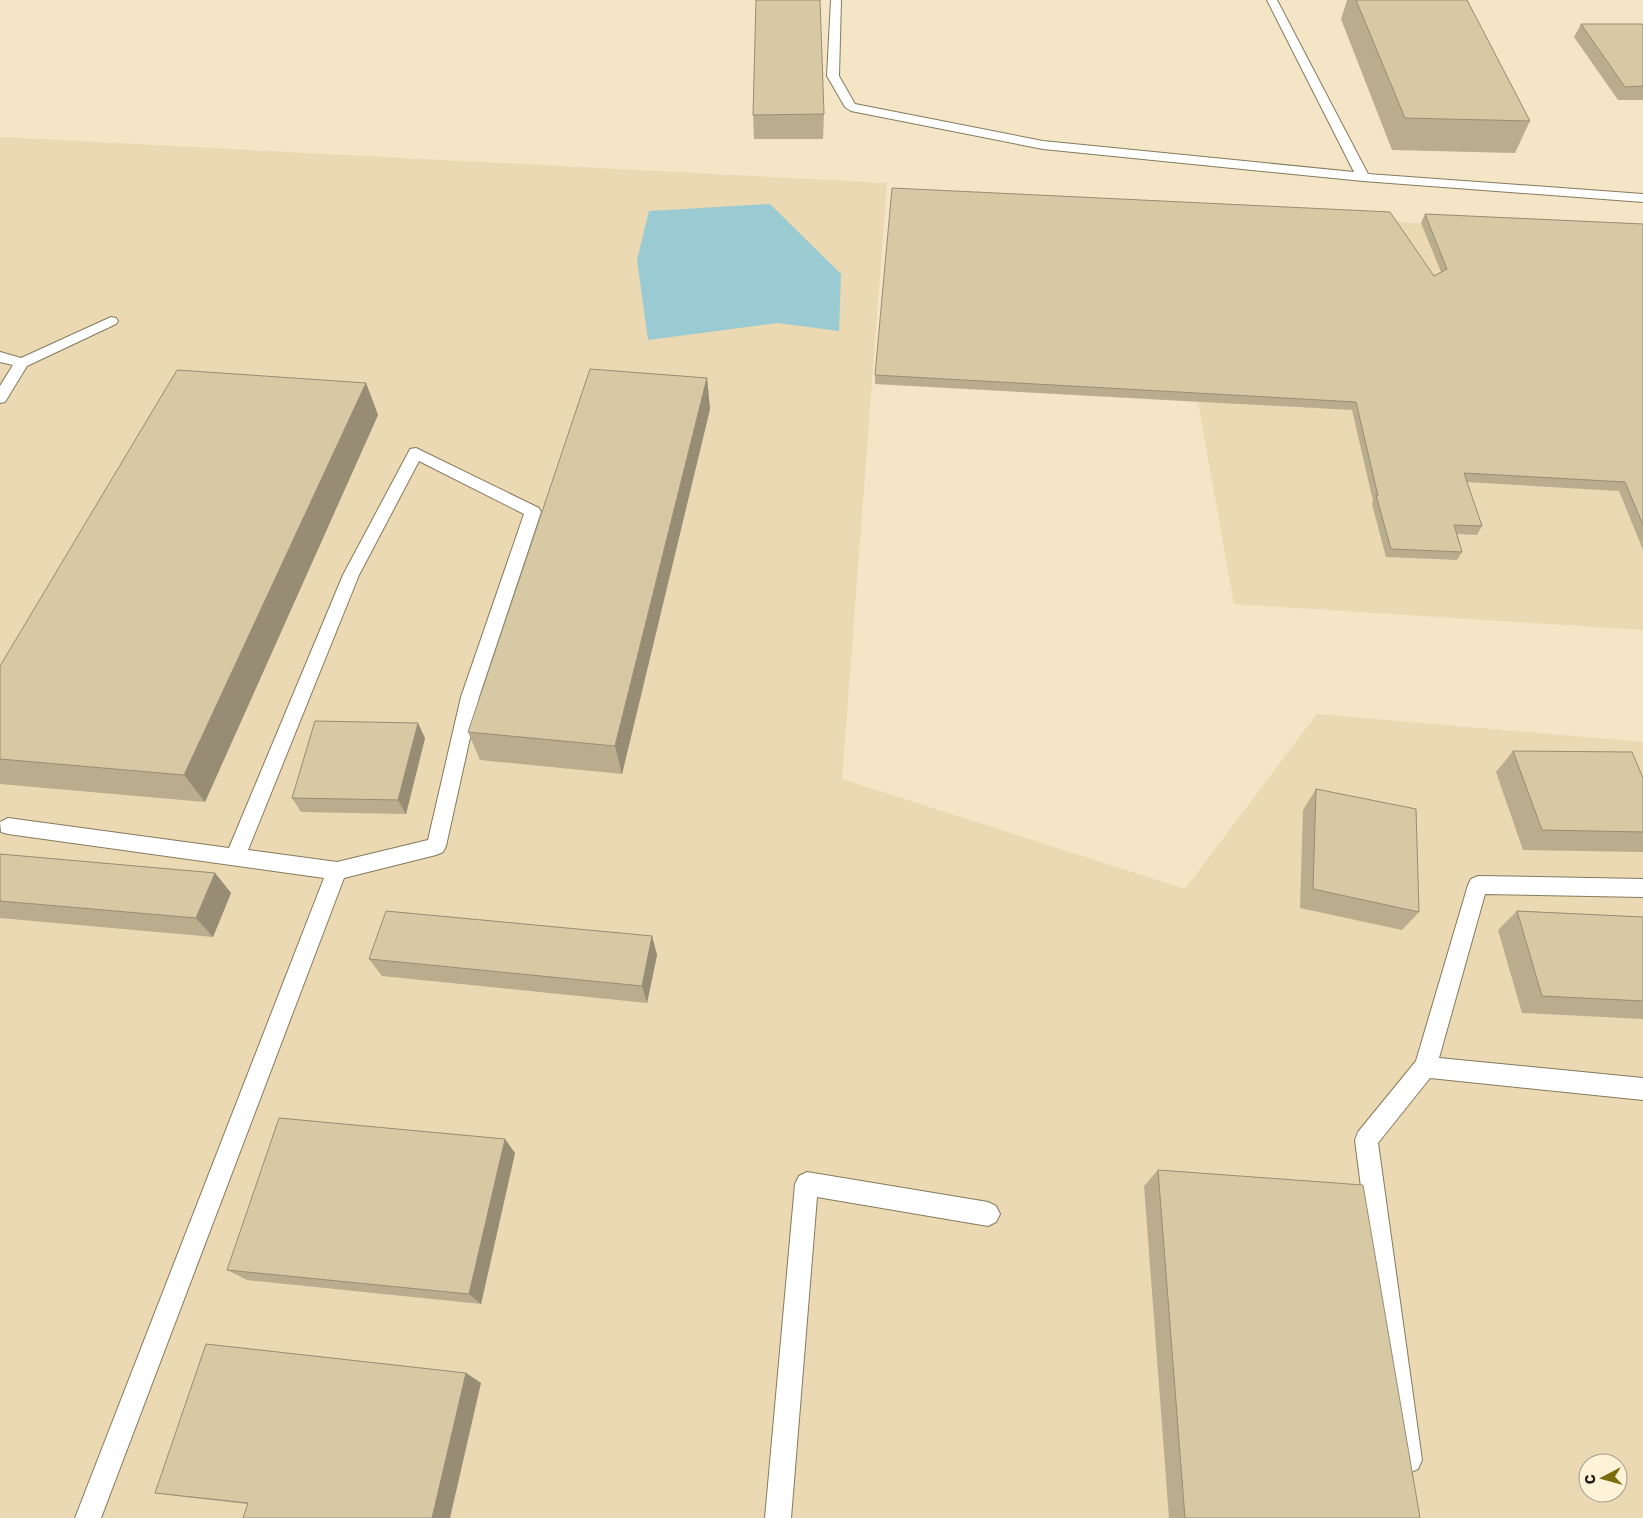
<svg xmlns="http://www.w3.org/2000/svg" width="1643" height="1518" font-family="'Golos Text',sans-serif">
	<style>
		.built { fill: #ead9b2; fill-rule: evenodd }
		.water { fill: #9bcbd2 }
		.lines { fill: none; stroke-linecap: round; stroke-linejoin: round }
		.service-casing { stroke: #867a5d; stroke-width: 2 }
		.service { fill: #fff; fill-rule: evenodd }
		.wall { fill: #baad8e }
		.shaded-wall { fill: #978d74 }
		.building { fill: #d8c9a5; stroke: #978d74 }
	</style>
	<rect width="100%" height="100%" fill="#f3e5c5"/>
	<!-- built -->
	<path class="built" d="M 0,137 L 887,183 L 842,779 L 1185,889 L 1317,714 L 1643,742 L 1643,1518 L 0,1518 ZM 1588,1463 L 1618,1463 L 1618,1493 L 1588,1493 Z
		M 892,197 L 1643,234 L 1643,630 L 1234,604 L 1198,402 L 875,384 Z"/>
	<!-- water -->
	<path class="water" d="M 770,204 L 841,274 L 839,331 L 777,323 L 648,340 L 637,260 L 649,211 Z"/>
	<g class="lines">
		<!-- service casing -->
		<g class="service-casing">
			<path id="service" d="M 831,0 L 841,0 L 839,76 L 855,104 L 1043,141 L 1354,172 L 1267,0 L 1277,0 L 1368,174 L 1643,194 L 1643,202 L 1363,181 L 1043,149 L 851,111 L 845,107 L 827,76 Z
				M 111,317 L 116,318 L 118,321 L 116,324 L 27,366 L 5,402 L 0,403 L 0,386 L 13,365 L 0,362 L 0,352 L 21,358 Z
				M 416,448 L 539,508 L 541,512 L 479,697 L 446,846 L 443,852 L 436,855 L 344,878 L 101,1518 L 75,1518 L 324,878 L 8,834 L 1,832 L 0,822 L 8,818 L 229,848 L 343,575 L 408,453 L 410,449 ZM 419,461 L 524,514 L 461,697 L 428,840 L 337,862 L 248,850 L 359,575 Z
				M 1478,876 L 1643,879 L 1643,897 L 1485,894 L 1439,1058 L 1643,1078 L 1643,1100 L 1430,1078 L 1378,1143 L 1422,1460 L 1418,1469 L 1409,1473 L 1400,1469 L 1396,1460 L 1355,1140 L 1358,1132 L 1416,1061 L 1468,885 L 1471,879 Z
				M 807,1172 L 988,1202 L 996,1206 L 1000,1214 L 996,1222 L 988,1226 L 817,1197 L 791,1518 L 765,1518 L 795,1184 L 799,1176 Z"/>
		</g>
		<!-- service -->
		<use href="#service" class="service"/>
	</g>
	<!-- wall -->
	<path class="wall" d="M 1347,0 L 1467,0 L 1530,121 L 1515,153 L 1392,150 L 1341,19 Z
		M 1581,24 L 1643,26 L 1643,100 L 1618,100 L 1574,37 Z
		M 824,114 L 823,139 L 754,139 L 753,115 Z
		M 1425,214 L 1643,224 L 1643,550 L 1619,491 L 1467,482 L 1482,526 L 1477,535 L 1457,534 L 1462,552 L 1457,560 L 1386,557 L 1372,504 L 1373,501 L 1352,410 L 875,384 L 875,375 L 1434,276 L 1441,272 L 1421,223 Z
		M 707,378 L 710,409 L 622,774 L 480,760 L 468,732 Z
		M 366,383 L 378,415 L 205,802 L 0,784 L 0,666 Z
		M 425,738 L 406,814 L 301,812 L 292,798 Z
		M 1513,751 L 1643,778 L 1643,852 L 1523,850 L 1496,772 Z
		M 1316,789 L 1419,912 L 1402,930 L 1300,908 L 1303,810 Z
		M 0,854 L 215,873 L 231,893 L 213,937 L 0,918 Z
		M 1517,911 L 1643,917 L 1643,1019 L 1522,1013 L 1498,930 Z
		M 652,936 L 657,955 L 647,1003 L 382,976 L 369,959 Z
		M 515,1153 L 481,1304 L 247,1280 L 227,1270 Z
		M 1158,1170 L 1420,1518 L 1169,1518 L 1144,1186 Z
		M 466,1373 L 481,1383 L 247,1504 L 185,1497 L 155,1493 Z"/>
	<!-- shaded-wall -->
	<path class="shaded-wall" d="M 707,378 L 710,409 L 622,774 L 615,746 Z
		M 366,383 L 378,415 L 205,802 L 184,775 Z
		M 418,723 L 425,738 L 406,814 L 398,800 Z
		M 215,873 L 231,893 L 213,937 L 196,918 Z
		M 652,936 L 657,955 L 647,1003 L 642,986 Z
		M 505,1139 L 515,1153 L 481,1304 L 469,1294 Z
		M 466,1373 L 481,1383 L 450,1518 L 432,1518 Z"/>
	<!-- building -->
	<path class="building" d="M 756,0 L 820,0 L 824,114 L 753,115 Z
		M 1356,0 L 1467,0 L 1530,121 L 1405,118 Z
		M 1581,24 L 1642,24 L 1643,26 L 1643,86 L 1625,87 Z
		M 892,188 L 1390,212 L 1434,276 L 1447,269 L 1425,214 L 1643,224 L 1643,525 L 1625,482 L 1464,473 L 1482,526 L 1454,525 L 1462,552 L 1391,549 L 1376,495 L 1378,496 L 1356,402 L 875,375 Z
		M 590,369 L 707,378 L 615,746 L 468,732 Z
		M 177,370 L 366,383 L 184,775 L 0,759 L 0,666 Z
		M 315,721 L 418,723 L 398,800 L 292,798 Z
		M 1513,751 L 1632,752 L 1643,778 L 1643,832 L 1542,830 Z
		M 1316,789 L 1416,809 L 1419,912 L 1313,889 Z
		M 0,854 L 215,873 L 196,918 L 0,901 Z
		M 386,911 L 652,936 L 642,986 L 369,959 Z
		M 1517,911 L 1643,917 L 1643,1001 L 1542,996 Z
		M 279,1118 L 505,1139 L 469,1294 L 227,1270 Z
		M 1158,1170 L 1363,1185 L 1420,1518 L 1185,1518 Z
		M 206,1344 L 466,1373 L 432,1518 L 243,1518 L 248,1503 L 155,1493 Z"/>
	<!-- north arrow -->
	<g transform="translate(1603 1478) rotate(264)"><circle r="24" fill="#fef2d9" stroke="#a79e8a"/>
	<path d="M0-4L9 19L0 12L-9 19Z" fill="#7b6d09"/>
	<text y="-8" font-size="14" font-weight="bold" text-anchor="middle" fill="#251f14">С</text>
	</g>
</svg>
